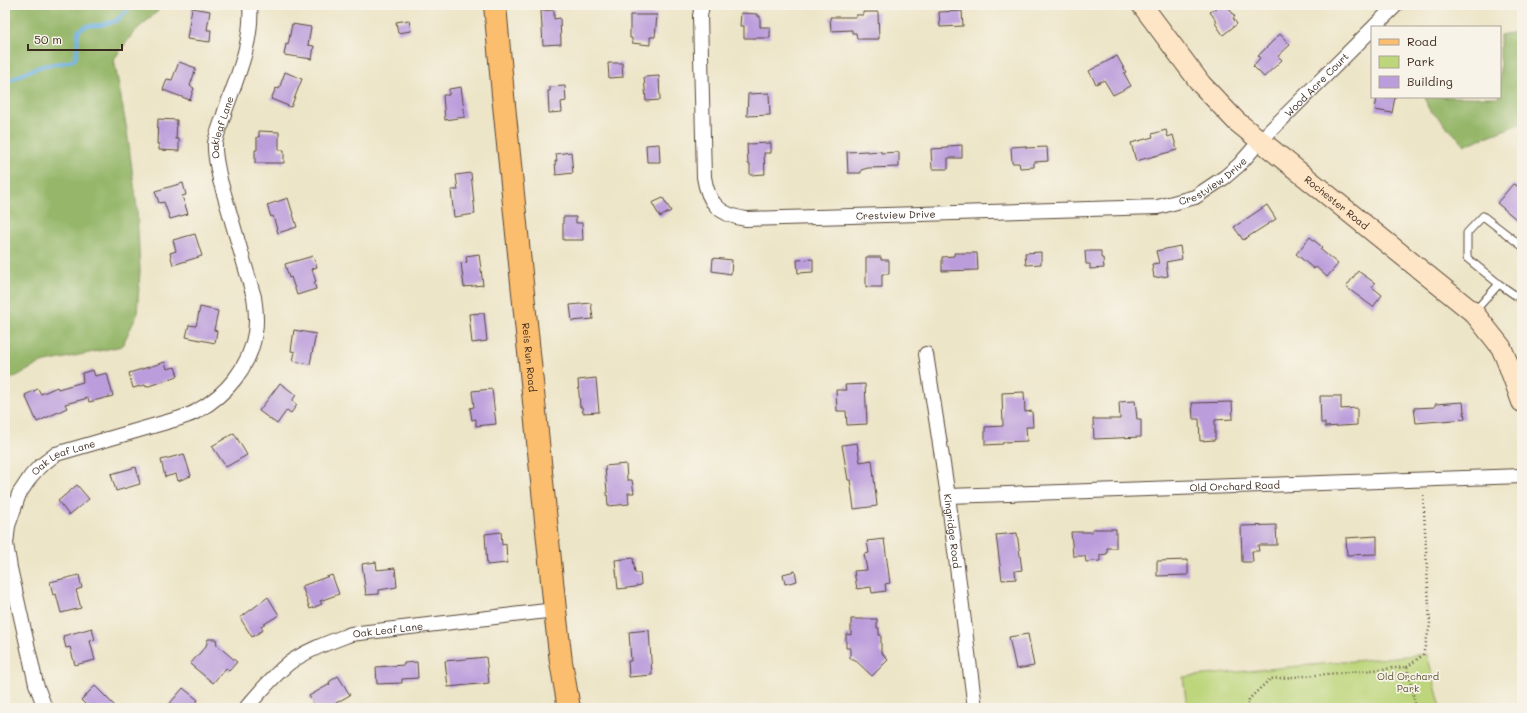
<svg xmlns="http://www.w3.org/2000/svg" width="1527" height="713" font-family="Mali,sans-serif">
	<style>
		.green { fill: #bdd67b; stroke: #7c804c }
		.forest { fill: #96b76b; stroke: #687044 }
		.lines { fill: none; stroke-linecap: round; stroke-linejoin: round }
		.stream { stroke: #71b2e6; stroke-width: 4 }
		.building { fill: #bb9ddc }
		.lane-casing { stroke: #564637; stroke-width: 9 }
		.street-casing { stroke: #564637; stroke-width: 16 }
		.secondary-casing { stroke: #564637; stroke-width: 22 }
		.primary-casing { stroke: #564637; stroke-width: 24 }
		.path { stroke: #564637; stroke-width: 2.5; stroke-dasharray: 1 3; stroke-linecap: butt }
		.lane { stroke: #fff; stroke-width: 7 }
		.street { stroke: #fff; stroke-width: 14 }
		.secondary { stroke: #fde5c5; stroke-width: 20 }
		.primary { stroke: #fbbd6e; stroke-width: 22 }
		.labels { text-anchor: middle; stroke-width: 3.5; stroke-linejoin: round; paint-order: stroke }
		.street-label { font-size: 10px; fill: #3b2a1e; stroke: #f7f3e8 }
		.park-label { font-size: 10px; fill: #5c5535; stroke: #f7f3e8 }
	</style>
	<rect width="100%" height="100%" fill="#f7f3e8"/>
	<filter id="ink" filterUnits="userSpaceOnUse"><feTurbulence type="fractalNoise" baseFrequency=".025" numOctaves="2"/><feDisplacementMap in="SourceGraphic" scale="8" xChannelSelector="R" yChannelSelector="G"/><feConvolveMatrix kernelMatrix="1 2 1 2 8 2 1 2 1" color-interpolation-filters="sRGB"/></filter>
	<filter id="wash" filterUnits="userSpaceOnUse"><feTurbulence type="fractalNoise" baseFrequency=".012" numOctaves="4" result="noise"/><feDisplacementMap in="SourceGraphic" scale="16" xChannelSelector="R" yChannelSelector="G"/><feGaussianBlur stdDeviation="0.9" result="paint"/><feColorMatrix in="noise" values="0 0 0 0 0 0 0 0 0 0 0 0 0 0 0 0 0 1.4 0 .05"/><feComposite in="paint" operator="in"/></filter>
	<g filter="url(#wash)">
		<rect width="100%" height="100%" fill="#ede5c7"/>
		<!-- green -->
		<path class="green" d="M 1427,654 L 1441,708 L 1187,708 L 1183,677 Z"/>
		<!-- forest -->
		<path class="forest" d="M 5,5 L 161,5 L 157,12 L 134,32 L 114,59 L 127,131 L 137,208 L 140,271 L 137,315 L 122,346 L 41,363 L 5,382 Z
			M 1522,31 L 1522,123 L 1465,145 L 1428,108 L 1425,97 L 1500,97 L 1500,35 Z"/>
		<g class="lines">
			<!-- stream -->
			<path class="stream" d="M 5,83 C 18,76 32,68 47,65 C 56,63 66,64 75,59 L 77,50 L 78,31 L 86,26 L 100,25 L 116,21 L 131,6"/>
		</g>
		<g id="blocks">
			<!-- building -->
			<path class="building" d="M 1220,5 L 1227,5 L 1235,17 L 1233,18 L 1237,24 L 1223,35 L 1215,23 L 1217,22 L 1210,12 Z
				M 192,8 L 210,11 L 207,30 L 211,30 L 210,42 L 187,39 Z
				M 554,10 L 554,19 L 560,18 L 561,44 L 543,45 L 541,11 Z
				M 962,11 L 963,26 L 940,27 L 939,12 Z
				M 863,12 L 878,12 L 879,39 L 857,39 L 856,33 L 852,33 L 852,30 L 831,31 L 830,17 L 856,17 L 856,15 L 863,15 Z
				M 741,13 L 757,14 L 757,16 L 760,16 L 760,27 L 770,27 L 770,38 L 744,38 L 744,26 L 740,26 Z
				M 630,15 L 657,15 L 655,37 L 650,37 L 650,45 L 632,43 L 632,38 L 630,38 Z
				M 409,20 L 411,31 L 398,33 L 396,22 Z
				M 292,24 L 311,27 L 308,45 L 314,46 L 312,59 L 284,55 L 286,44 L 288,45 Z
				M 1280,34 L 1290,45 L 1278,56 L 1282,60 L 1264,77 L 1253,66 L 1260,58 L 1258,56 Z
				M 1117,56 L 1126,72 L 1124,73 L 1131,86 L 1113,95 L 1104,80 L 1096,84 L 1089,71 Z
				M 179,62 L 196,68 L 190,86 L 194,88 L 190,100 L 163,90 L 167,79 L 172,80 Z
				M 608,63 L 622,63 L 623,77 L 609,78 Z
				M 285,72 L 302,79 L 291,107 L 271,99 L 276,88 L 279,89 Z
				M 659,76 L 660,100 L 646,101 L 644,77 Z
				M 565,86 L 566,101 L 561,102 L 562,112 L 549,113 L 548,91 L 550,91 L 550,87 Z
				M 461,87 L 465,117 L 445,120 L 443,95 L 449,95 L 449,89 Z
				M 769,93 L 770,115 L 747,116 L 748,94 Z
				M 1377,97 L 1395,97 L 1392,113 L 1375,110 Z
				M 158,119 L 177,120 L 176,139 L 179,139 L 179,151 L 159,150 L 159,144 L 157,144 Z
				M 1166,130 L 1168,137 L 1173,135 L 1177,150 L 1136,161 L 1131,143 L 1153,137 L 1152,134 Z
				M 259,131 L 279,132 L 279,150 L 284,150 L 284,163 L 255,163 L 255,150 L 257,150 L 257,137 L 259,137 Z
				M 771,143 L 771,153 L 764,153 L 765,174 L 750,175 L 750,164 L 748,164 L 747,144 Z
				M 659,144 L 660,162 L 647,162 L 646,145 Z
				M 962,145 L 962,158 L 948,158 L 948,169 L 932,169 L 931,149 L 948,148 L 948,146 Z
				M 1026,146 L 1026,148 L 1047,147 L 1048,161 L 1034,162 L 1034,167 L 1020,168 L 1019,163 L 1012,163 L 1011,147 Z
				M 867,151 L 867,152 L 881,151 L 881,153 L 899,152 L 899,167 L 868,168 L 861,170 L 861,173 L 848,173 L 847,152 Z
				M 571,152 L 573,173 L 556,175 L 555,161 L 557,161 L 556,154 Z
				M 471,173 L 475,214 L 454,217 L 451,190 L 458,190 L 456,175 Z
				M 1522,180 L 1522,224 L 1497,203 L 1513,184 L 1517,186 Z
				M 183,183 L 186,195 L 182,196 L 188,214 L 170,219 L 164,202 L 159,203 L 155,191 Z
				M 288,198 L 297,227 L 278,233 L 273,216 L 271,217 L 267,205 Z
				M 663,198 L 671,211 L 660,217 L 652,203 Z
				M 1267,205 L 1276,219 L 1243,240 L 1234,227 Z
				M 563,217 L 576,217 L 576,223 L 582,223 L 583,240 L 563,240 Z
				M 195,234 L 202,256 L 173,265 L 170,253 L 176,251 L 173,240 Z
				M 1310,237 L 1322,247 L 1320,249 L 1338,264 L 1327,277 L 1316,267 L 1314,269 L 1296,254 Z
				M 1180,246 L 1182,259 L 1166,262 L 1168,276 L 1154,278 L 1152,264 L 1159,263 L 1156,251 Z
				M 1085,251 L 1101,251 L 1101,258 L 1103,258 L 1104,268 L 1090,269 L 1090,264 L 1086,264 Z
				M 1041,252 L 1041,264 L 1026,265 L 1025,253 Z
				M 954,253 L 977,253 L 978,270 L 942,271 L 942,257 L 954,256 Z
				M 479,254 L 483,285 L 464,287 L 461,263 L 467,262 L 466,256 Z
				M 313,256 L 317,267 L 312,269 L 316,282 L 314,282 L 316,289 L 297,295 L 291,277 L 289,278 L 285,264 Z
				M 866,257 L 881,257 L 881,260 L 889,260 L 889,274 L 882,274 L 882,287 L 866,287 Z
				M 713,258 L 732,260 L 731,274 L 712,271 Z
				M 813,259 L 813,272 L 798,273 L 797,260 Z
				M 1358,271 L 1375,283 L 1372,287 L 1382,295 L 1373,307 L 1346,287 Z
				M 591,303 L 593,319 L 572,321 L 570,305 Z
				M 200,307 L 218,311 L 214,330 L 217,331 L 215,343 L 186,337 L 189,325 L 196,326 Z
				M 484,313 L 487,341 L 472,343 L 469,314 Z
				M 294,330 L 316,334 L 310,364 L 293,361 L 295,352 L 291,351 Z
				M 165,362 L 167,369 L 175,367 L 178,376 L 146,387 L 145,385 L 133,388 L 129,373 Z
				M 93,370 L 95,376 L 107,373 L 113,396 L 89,402 L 88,398 L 65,404 L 67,408 L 37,422 L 25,395 L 38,389 L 41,394 L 57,387 L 58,389 L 83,382 L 82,373 Z
				M 596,378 L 599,412 L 583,413 L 582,407 L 580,407 L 578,380 Z
				M 280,383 L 296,395 L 292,401 L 297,405 L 291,413 L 287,410 L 277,424 L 259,411 Z
				M 865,384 L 867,424 L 847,425 L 846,411 L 837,411 L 836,390 L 846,390 L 845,385 Z
				M 492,389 L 496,424 L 476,426 L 476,419 L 472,420 L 470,408 L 474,407 L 472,391 Z
				M 1024,392 L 1025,412 L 1032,411 L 1033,427 L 1026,427 L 1027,441 L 1003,442 L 1003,444 L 985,445 L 985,427 L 1003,426 L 1002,393 Z
				M 1320,396 L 1341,396 L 1341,409 L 1357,408 L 1357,425 L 1325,427 L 1325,423 L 1321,423 Z
				M 1135,401 L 1137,419 L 1141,419 L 1141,437 L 1094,439 L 1093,419 L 1120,419 L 1119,402 Z
				M 1232,402 L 1233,419 L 1215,420 L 1215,440 L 1200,441 L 1199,419 L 1193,419 L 1192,403 Z
				M 1463,402 L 1465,419 L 1416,423 L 1414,408 L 1435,407 L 1435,404 Z
				M 234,433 L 247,455 L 226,467 L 212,446 Z
				M 857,443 L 860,462 L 872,460 L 877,506 L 854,509 L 850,480 L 848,480 L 842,445 Z
				M 184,454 L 191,476 L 178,481 L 176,474 L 165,477 L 161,460 Z
				M 626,464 L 627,480 L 632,480 L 634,493 L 628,493 L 629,504 L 608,506 L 605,466 Z
				M 136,467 L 140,484 L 116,491 L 111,474 Z
				M 77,485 L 89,499 L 69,515 L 58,501 Z
				M 1276,525 L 1277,545 L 1258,545 L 1259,551 L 1252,551 L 1253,562 L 1242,562 L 1241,526 Z
				M 1092,529 L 1116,529 L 1116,548 L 1107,548 L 1107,554 L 1100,555 L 1100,561 L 1086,562 L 1085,556 L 1073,556 L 1071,532 L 1092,532 Z
				M 501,532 L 502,545 L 506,544 L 507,563 L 487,565 L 485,534 Z
				M 1017,533 L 1022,570 L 1015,571 L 1016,579 L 1002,580 L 996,535 Z
				M 1377,536 L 1377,554 L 1347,555 L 1346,538 Z
				M 884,539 L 890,583 L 885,584 L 886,591 L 872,593 L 871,587 L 857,589 L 854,571 L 867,570 L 864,554 L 869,553 L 867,541 Z
				M 633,558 L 635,573 L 640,573 L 641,585 L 636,586 L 636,587 L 618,589 L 615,560 Z
				M 1188,560 L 1188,575 L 1157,576 L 1157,561 Z
				M 376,562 L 377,570 L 395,568 L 397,587 L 379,590 L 379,594 L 366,595 L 362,564 Z
				M 795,571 L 797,581 L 785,584 L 783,574 Z
				M 79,575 L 82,588 L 76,590 L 81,608 L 61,613 L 56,594 L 53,595 L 50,582 Z
				M 332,575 L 339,594 L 320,601 L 322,604 L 310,609 L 302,586 Z
				M 268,597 L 279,615 L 261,626 L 263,630 L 252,637 L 240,618 Z
				M 851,619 L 877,619 L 877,628 L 879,628 L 879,635 L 881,635 L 881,652 L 888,660 L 872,676 L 854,659 L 850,659 L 850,648 L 846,648 L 846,634 L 851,635 Z
				M 92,628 L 95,640 L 90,641 L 95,660 L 75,665 L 70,647 L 66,648 L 63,636 Z
				M 649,630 L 652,675 L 629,677 L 628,661 L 631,661 L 629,632 Z
				M 1028,634 L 1034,666 L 1016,669 L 1009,637 Z
				M 208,639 L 216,639 L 217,645 L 237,662 L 229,671 L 226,668 L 213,683 L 190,664 L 206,646 Z
				M 486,657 L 489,683 L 448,687 L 445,661 Z
				M 417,662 L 418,678 L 402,679 L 402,683 L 377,684 L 376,667 L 404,665 L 404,663 Z
				M 338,676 L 350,695 L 336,703 L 339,708 L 316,708 L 309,696 L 330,684 L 329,682 Z
				M 95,686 L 117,708 L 89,708 L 81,700 Z
				M 183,688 L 198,700 L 192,708 L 166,708 Z"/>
		</g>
	</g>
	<g filter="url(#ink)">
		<use href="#blocks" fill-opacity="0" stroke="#564637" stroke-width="1"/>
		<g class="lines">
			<!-- lane casing -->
			<g class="lane-casing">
				<path id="lane" d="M 1522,246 L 1483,216 L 1467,233 L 1467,258 L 1499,284 L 1522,300
					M 1474,312 L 1499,284"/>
			</g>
			<!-- street casing -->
			<g class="street-casing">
				<g id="street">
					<path id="s1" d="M 702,5 L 700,16 L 704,177 C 708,203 719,215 746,219 L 1158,207 L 1195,197 L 1225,177 L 1239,165 L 1261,140 L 1372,29"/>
					<path d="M 1374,27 L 1396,5"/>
					<path id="s2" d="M 926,354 L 948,496 L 975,708"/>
					<path id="s3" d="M 948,496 L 1522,476"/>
					<path id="s4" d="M 45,708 L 36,684 L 10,568 L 6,544 L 8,526 L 19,494 L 31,476 L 39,467 L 56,454 L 177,419 C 183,417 191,415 197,411 C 226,395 250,367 255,333 C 257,321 256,309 254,297 L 220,180 C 218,168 214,155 215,143 C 217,132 222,122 225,111 C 237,77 253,42 250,5"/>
					<path id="s5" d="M 246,708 C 260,692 273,676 289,663 C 307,650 330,642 351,634 L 555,610"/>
				</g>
			</g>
			<!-- secondary casing -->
			<g class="secondary-casing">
				<g id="secondary">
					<path id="s6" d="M 1142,5 L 1201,84 L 1236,121 L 1474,313 L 1501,347 L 1507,361 L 1522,402"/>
				</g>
			</g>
			<!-- primary casing -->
			<g class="primary-casing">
				<g id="primary">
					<path id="s7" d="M 495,5 L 503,95 L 555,610 L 561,662 L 569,708"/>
				</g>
			</g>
			<!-- path -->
			<path class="path" d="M 1407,667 L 1423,655 L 1430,625 L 1423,492
				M 1247,708 L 1249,699 L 1270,679 L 1407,667 L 1416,708"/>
			<!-- lane -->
			<use href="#lane" class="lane"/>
			<!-- street -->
			<use href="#street" class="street"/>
			<!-- secondary -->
			<use href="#secondary" class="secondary"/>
			<!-- primary -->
			<use href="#primary" class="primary"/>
		</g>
	</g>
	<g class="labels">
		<!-- street labels -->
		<g class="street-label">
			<text dy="4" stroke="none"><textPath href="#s1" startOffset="854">Wood Acre Court</textPath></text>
			<text dy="4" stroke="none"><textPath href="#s4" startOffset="736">Oakleaf Lane</textPath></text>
			<text dy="4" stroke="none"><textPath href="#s1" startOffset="711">Crestview Drive</textPath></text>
			<text dy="4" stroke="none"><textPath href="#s6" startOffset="279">Rochester Road</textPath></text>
			<text dy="4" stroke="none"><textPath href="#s1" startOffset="387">Crestview Drive</textPath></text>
			<text dy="4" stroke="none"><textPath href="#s7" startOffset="354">Reis Run Road</textPath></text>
			<text dy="4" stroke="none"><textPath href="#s4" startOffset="281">Oak Leaf Lane</textPath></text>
			<text dy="4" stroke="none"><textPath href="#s3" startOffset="287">Old Orchard Road</textPath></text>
			<text dy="4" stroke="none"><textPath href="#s2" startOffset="179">Kingridge Road</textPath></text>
			<text dy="4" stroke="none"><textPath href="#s5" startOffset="168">Oak Leaf Lane</textPath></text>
		</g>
		<!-- park labels -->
		<g class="park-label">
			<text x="1408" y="680">Old Orchard<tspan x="1408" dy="12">Park</tspan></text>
		</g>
	</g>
	<!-- margin -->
	<rect width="1527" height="713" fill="none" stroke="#f7f3e8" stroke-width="20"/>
	<!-- legend -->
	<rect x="1371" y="26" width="130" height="72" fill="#f7f3e8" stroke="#aca397"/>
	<rect x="1379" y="39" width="20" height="6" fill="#fbbd6e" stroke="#aca397"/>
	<text x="1407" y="46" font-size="12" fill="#3b2a1e">Road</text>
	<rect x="1379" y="56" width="20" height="12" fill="#bdd67b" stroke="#aca397"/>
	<text x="1407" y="66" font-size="12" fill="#3b2a1e">Park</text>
	<rect x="1379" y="76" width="20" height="12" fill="#bb9ddc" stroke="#aca397"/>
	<text x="1407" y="86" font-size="12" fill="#3b2a1e">Building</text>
	<!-- scale -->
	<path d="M28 44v6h94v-6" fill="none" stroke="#3b2a1e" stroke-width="2"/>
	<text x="34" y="44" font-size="12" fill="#3b2a1e" stroke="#f7f3e8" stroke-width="3" paint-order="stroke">50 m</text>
</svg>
